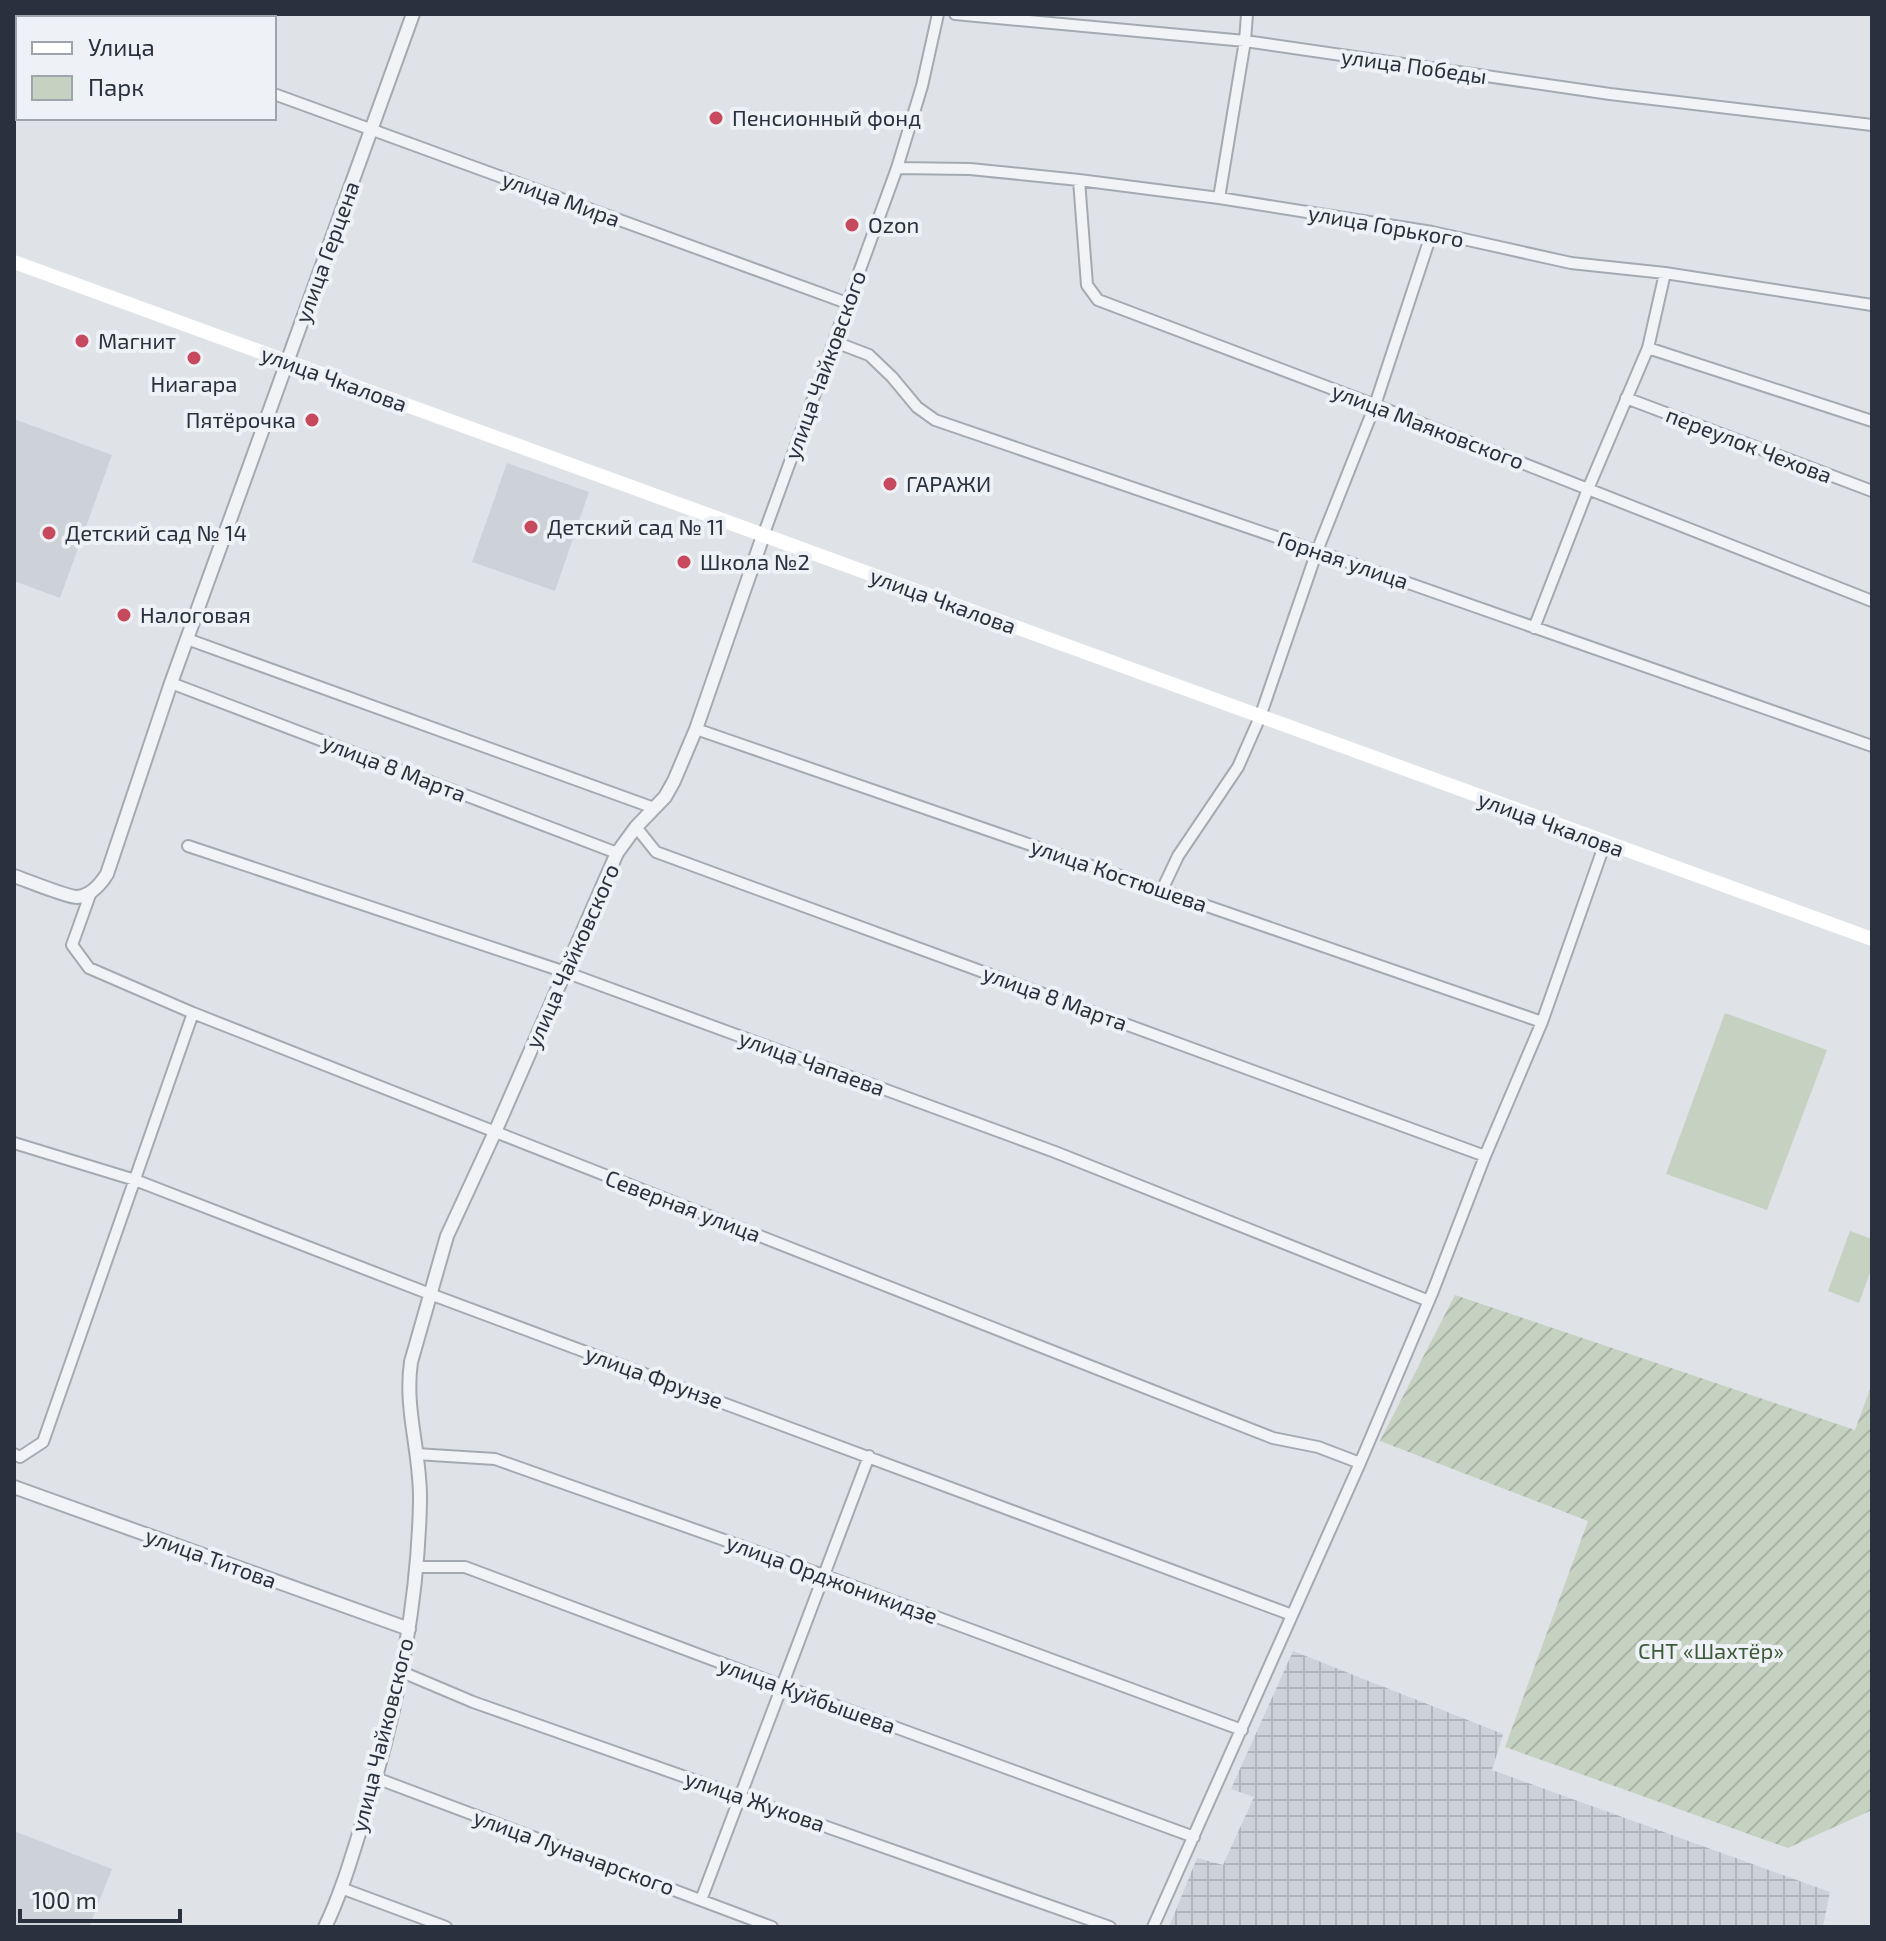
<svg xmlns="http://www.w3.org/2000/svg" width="1886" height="1941" font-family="'Exo 2',sans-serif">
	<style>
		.built { fill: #cdd2d9 }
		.industrial { fill: url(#industrial-grid) }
		.green { fill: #c5d1c1 }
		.garden { fill: url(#garden-furrows) }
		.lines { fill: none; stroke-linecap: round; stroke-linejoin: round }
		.minor-casing { stroke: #a5aab2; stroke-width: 14 }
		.tertiary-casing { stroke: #a5aab2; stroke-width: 16 }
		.minor { stroke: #f2f3f6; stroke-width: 10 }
		.tertiary { stroke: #f2f3f6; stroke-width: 12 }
		.secondary { stroke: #fff; stroke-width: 14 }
		.poi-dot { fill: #c7495e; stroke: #eef1f5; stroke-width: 3 }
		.labels { text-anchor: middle; stroke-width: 8; stroke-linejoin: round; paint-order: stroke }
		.street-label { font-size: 22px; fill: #29313e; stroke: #eef1f5 }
		.poi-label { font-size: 22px; fill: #29313e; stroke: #eef1f5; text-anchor: start }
		.park-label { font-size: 22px; fill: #3e5937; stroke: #eef1f5 }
	</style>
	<defs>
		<pattern id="industrial-grid" width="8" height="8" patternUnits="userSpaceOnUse" patternTransform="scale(2)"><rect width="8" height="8" fill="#cdd2d9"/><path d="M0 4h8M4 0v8" fill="none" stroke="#b0b5bb"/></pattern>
		<pattern id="garden-furrows" width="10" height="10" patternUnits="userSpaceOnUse" patternTransform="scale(2)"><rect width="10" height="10" fill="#c5d1c1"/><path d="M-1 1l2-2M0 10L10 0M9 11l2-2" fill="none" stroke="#a9b4a7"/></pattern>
	</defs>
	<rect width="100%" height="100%" fill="#dfe3e8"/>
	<!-- built -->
	<path class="built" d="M 14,419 L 112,455 L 60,598 L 14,581 Z
		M 507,463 L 589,492 L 555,591 L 472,562 Z
		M 14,1831 L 112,1869 L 89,1927 L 14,1927 Z"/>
	<!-- industrial -->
	<path class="industrial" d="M 1293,1651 L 1503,1734 L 1492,1770 L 1830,1892 L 1823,1927 L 1169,1927 L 1197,1858 L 1223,1865 L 1254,1797 L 1231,1789 Z"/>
	<!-- green -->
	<path class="green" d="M 1725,1013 L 1827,1050 L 1767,1210 L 1666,1174 Z
		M 1850,1231 L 1872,1239 L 1872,1267 L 1859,1303 L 1828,1291 Z"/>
	<!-- garden -->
	<path class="garden" d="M 1455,1295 L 1855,1430 L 1872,1384 L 1872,1810 L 1788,1848 L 1505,1747 L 1588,1521 L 1380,1441 Z"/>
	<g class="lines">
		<!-- minor casing -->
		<g class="minor-casing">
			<path id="minor" d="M 60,14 L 70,18
				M 955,14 L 1245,41 L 1610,94 L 1872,125
				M 274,94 L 847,303
				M 897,168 L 970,169 L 1079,180 L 1219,198 L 1432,232 L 1571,263 L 1665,273 L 1872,305
				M 1079,180 L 1087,285 L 1098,300 L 1375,405 L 1872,601
				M 1219,198 L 1245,41 L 1247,14
				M 1665,273 L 1648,348 L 1872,421
				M 835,342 L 869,355 L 892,377 L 917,407 L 935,420 L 1317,551 L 1872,746
				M 1626,398 L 1872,491
				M 763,536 L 897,168 L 922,86 L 938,14
				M 1534,628 L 1588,489 L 1648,348
				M 187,639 L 654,808
				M 171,683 L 617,853
				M 696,729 L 1542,1022
				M 636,827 L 656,852 L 1485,1156
				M 188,846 L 565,972 L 1055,1152 L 1429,1301
				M 1162,890 L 1178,856 L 1238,767 L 1260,717 L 1317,551 L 1375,405 L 1432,232
				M 91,892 L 72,945 L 89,968 L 193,1013 L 1273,1438 L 1318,1447 L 1360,1463
				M 14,1143 L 135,1180 L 430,1294 L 1292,1615
				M 14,1454 L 20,1457 L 43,1442 L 193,1013
				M 416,1454 L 495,1459 L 823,1575 L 1242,1730
				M 418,1567 L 465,1567 L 780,1685 L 1194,1837
				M 402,1672 L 473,1702 L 1110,1927
				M 376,1778 L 772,1927
				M 341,1888 L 446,1927
				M 701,1900 L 869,1456
				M 1153,1927 L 1360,1463 L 1433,1291 L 1485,1156 L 1542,1022 L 1605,843"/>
		</g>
		<!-- tertiary casing -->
		<g class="tertiary-casing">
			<path id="tertiary" d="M 14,876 C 26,880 67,897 77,897 C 91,896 100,885 107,874 L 171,683 L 413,14
				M 14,1487 L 409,1629
				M 325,1927 C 341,1894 351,1859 362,1824 C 395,1719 418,1611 420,1501 C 421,1453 404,1410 411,1362 L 447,1236 L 495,1132 L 617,853 L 636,827 L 665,797 L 674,781 L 696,729 L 763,536"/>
		</g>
		<!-- minor -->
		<use href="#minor" class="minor"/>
		<!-- tertiary -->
		<use href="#tertiary" class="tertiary"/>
		<!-- secondary -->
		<path class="secondary" d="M 14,262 L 1872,939"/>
	</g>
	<!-- markers -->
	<g class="poi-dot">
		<circle cx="716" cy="118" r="8"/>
		<circle cx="852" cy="225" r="8"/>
		<circle cx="82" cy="341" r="8"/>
		<circle cx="194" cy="358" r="8"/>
		<circle cx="312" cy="420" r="8"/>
		<circle cx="890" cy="484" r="8"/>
		<circle cx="531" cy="527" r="8"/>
		<circle cx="49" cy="533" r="8"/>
		<circle cx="684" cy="562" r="8"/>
		<circle cx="124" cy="615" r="8"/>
	</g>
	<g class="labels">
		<!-- street labels -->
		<g class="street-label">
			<text transform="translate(1414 66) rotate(8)" y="8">улица Победы</text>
			<text transform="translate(561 199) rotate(20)" y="8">улица Мира</text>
			<text transform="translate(1386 226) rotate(10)" y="8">улица Горького</text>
			<text transform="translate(327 252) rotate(-70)" y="8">улица Герцена</text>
			<text transform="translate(825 365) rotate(-70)" y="8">улица Чайковского</text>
			<text transform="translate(334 379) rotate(20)" y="8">улица Чкалова</text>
			<text transform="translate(1428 426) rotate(21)" y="8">улица Маяковского</text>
			<text transform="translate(1749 445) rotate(21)" y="8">переулок Чехова</text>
			<text transform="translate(1343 560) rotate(19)" y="8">Горная улица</text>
			<text transform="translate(943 601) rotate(20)" y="8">улица Чкалова</text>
			<text transform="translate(394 768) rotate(21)" y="8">улица 8 Марта</text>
			<text transform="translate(1551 824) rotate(20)" y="8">улица Чкалова</text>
			<text transform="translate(1119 875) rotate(19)" y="8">улица Костюшева</text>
			<text transform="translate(572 956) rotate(-66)" y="8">улица Чайковского</text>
			<text transform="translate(1055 998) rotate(20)" y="8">улица 8 Марта</text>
			<text transform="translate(812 1063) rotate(20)" y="8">улица Чапаева</text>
			<text transform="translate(683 1206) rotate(21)" y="8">Северная улица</text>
			<text transform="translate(654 1377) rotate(20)" y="8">улица Фрунзе</text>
			<text transform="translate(211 1558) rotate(20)" y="8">улица Титова</text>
			<text transform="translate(832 1579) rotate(20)" y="8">улица Орджоникидзе</text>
			<text transform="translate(807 1695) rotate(20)" y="8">улица Куйбышева</text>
			<text transform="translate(382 1735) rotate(-76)" y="8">улица Чайковского</text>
			<text transform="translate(755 1801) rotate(19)" y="8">улица Жукова</text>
			<text transform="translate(574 1852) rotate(20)" y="8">улица Луначарского</text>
		</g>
		<!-- poi labels -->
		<g class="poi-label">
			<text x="732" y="126">Пенсионный фонд</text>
			<text x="868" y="233">Ozon</text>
			<text x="98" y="349">Магнит</text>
			<text x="194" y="392" text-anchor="middle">Ниагара</text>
			<text x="296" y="428" text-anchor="end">Пятёрочка</text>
			<text x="906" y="492">ГАРАЖИ</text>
			<text x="547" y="535">Детский сад № 11</text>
			<text x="65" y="541">Детский сад № 14</text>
			<text x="700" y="570">Школа №2</text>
			<text x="140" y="623">Налоговая</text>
		</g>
		<!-- park labels -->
		<g class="park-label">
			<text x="1711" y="1659">СНТ «Шахтёр»</text>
		</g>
	</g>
	<!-- border -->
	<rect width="1886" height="1941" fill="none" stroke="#29313e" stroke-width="32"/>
	<!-- legend -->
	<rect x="16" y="16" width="260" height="104" fill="#eef1f5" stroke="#9fa4ac" stroke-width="2"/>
	<rect x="32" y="42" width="40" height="12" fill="#ffffff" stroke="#9fa4ac" stroke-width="2"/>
	<text x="88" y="56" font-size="24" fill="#29313e">Улица</text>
	<rect x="32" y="76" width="40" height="24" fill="#c5d1c1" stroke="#9fa4ac" stroke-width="2"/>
	<text x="88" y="96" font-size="24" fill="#29313e">Парк</text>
	<!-- scale -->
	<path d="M20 1909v12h160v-12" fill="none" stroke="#29313e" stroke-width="4"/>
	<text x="32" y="1909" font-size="24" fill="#29313e" stroke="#eef1f5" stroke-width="6" paint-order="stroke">100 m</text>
</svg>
